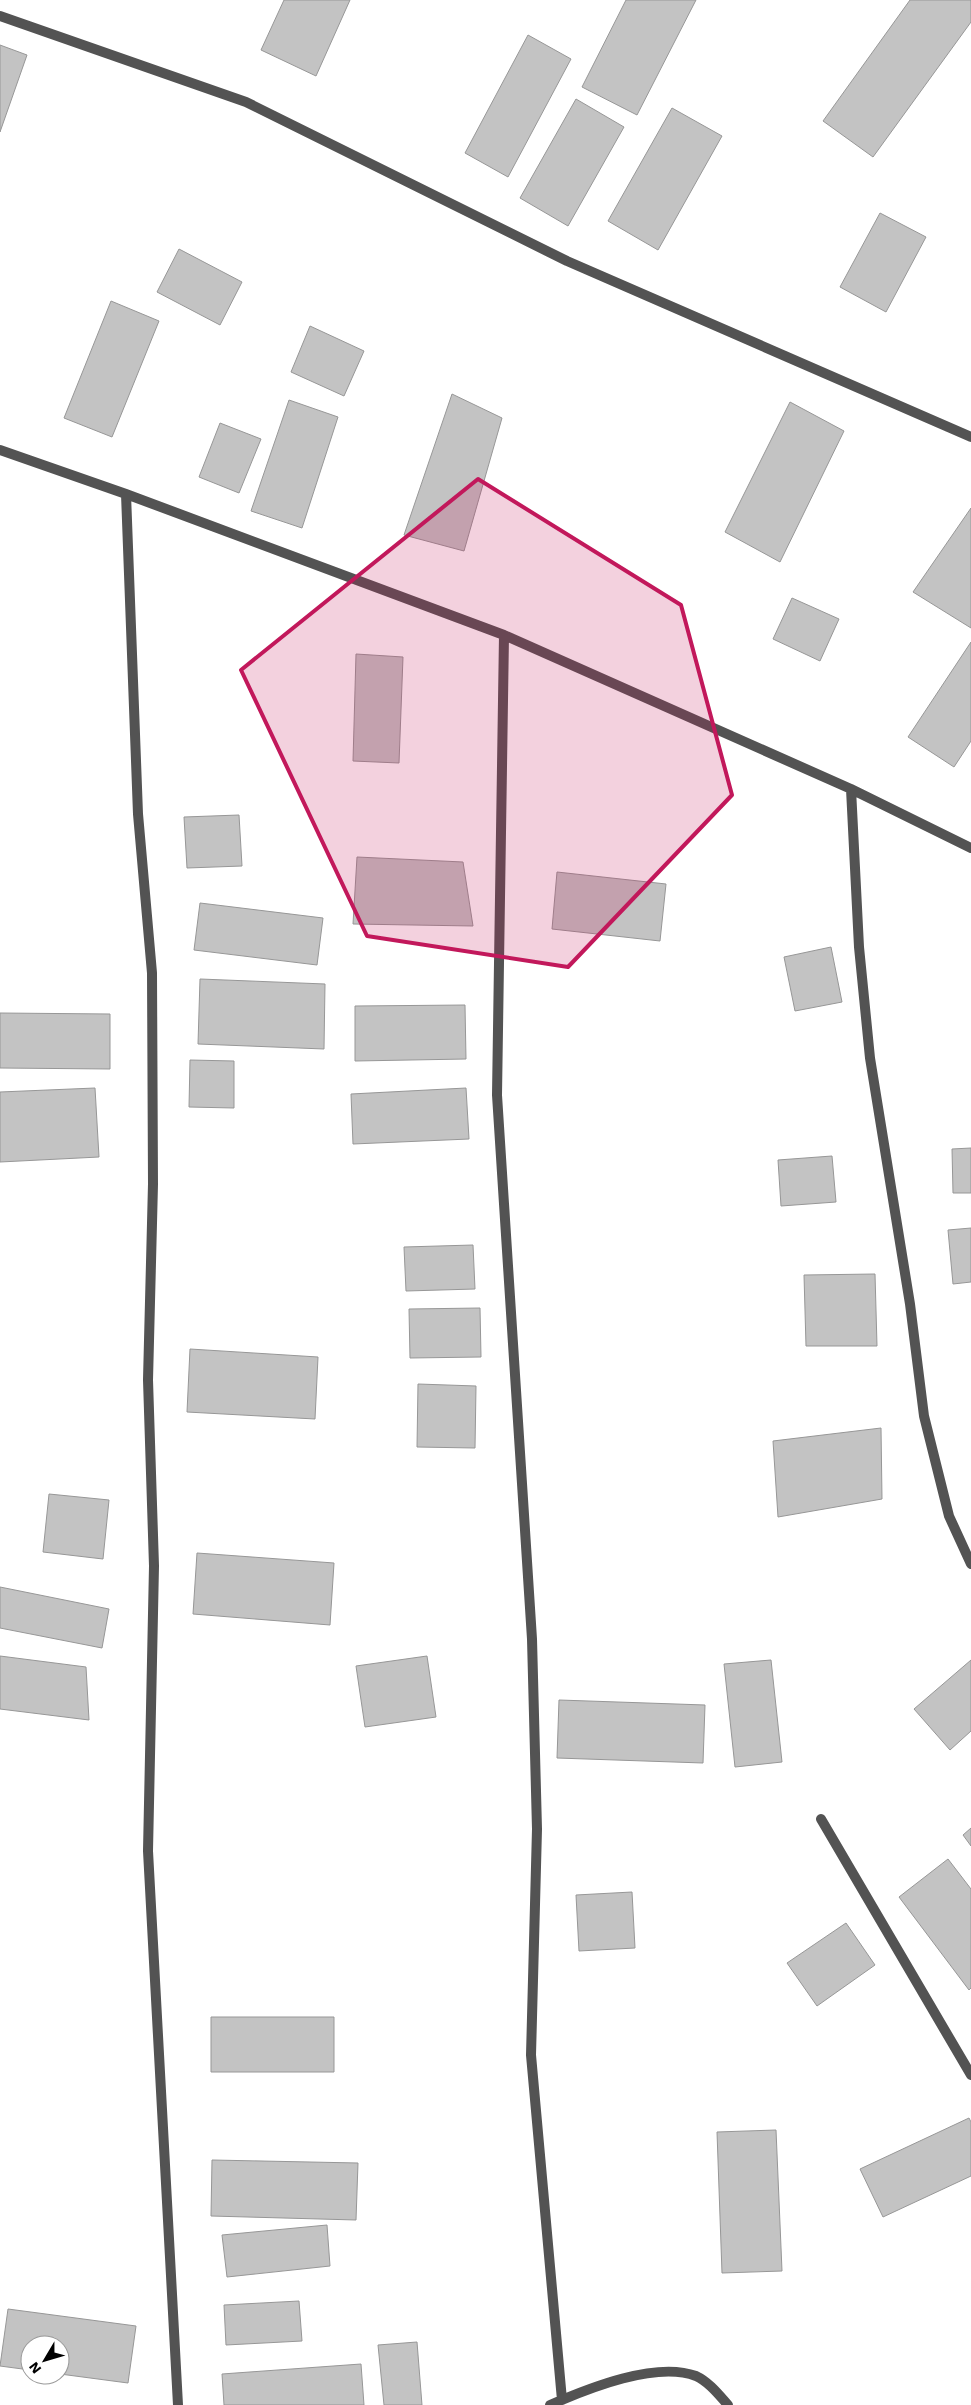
<svg xmlns="http://www.w3.org/2000/svg" width="971" height="2405" font-family="'Work Sans',sans-serif">
	<style>
		.building { fill: #c3c3c3; stroke: #979797 }
		.lines { fill: none; stroke-linecap: round; stroke-linejoin: round }
		.minor { stroke: #535353; stroke-width: 10 }
		.marked { fill: #c2185b; fill-opacity: 0.2; stroke: #c2185b; stroke-width: 4; stroke-linejoin: round }
	</style>
	<rect width="100%" height="100%" fill="#fff"/>
	<!-- building -->
	<path class="building" d="M 284,0 L 350,0 L 316,76 L 261,50 Z
		M 626,0 L 696,0 L 637,115 L 582,87 Z
		M 910,0 L 971,0 L 971,22 L 873,157 L 823,121 Z
		M 528,35 L 571,59 L 508,177 L 465,153 Z
		M 0,45 L 27,55 L 0,132 Z
		M 576,99 L 624,127 L 568,226 L 520,198 Z
		M 672,108 L 722,136 L 658,250 L 608,221 Z
		M 880,213 L 926,237 L 886,312 L 840,287 Z
		M 179,249 L 242,282 L 220,325 L 157,292 Z
		M 111,301 L 159,321 L 112,437 L 64,418 Z
		M 310,326 L 364,351 L 344,396 L 291,372 Z
		M 452,394 L 502,418 L 464,551 L 404,535 Z
		M 289,400 L 338,417 L 302,528 L 251,511 Z
		M 790,402 L 844,431 L 780,562 L 725,532 Z
		M 220,423 L 261,439 L 239,493 L 199,477 Z
		M 971,508 L 971,628 L 913,592 Z
		M 792,598 L 839,619 L 820,661 L 773,639 Z
		M 971,642 L 971,741 L 954,767 L 908,737 Z
		M 356,654 L 403,657 L 399,763 L 353,761 Z
		M 239,815 L 242,866 L 187,868 L 184,817 Z
		M 357,857 L 463,862 L 473,926 L 353,924 Z
		M 557,872 L 666,884 L 660,941 L 552,929 Z
		M 200,903 L 323,918 L 317,965 L 194,950 Z
		M 831,947 L 842,1002 L 795,1011 L 784,957 Z
		M 200,979 L 325,984 L 324,1049 L 198,1044 Z
		M 465,1005 L 466,1059 L 355,1061 L 355,1006 Z
		M 0,1013 L 110,1014 L 110,1069 L 0,1068 Z
		M 190,1060 L 234,1061 L 234,1108 L 189,1107 Z
		M 95,1088 L 99,1157 L 0,1162 L 0,1092 Z
		M 466,1088 L 469,1139 L 353,1144 L 351,1094 Z
		M 971,1148 L 971,1193 L 953,1193 L 952,1149 Z
		M 832,1156 L 836,1202 L 781,1206 L 778,1160 Z
		M 971,1228 L 971,1282 L 953,1284 L 948,1230 Z
		M 473,1245 L 475,1289 L 406,1291 L 404,1247 Z
		M 875,1274 L 877,1346 L 806,1346 L 804,1275 Z
		M 480,1308 L 481,1357 L 410,1358 L 409,1309 Z
		M 190,1349 L 318,1357 L 315,1419 L 187,1412 Z
		M 418,1384 L 476,1386 L 475,1448 L 417,1447 Z
		M 881,1428 L 882,1499 L 778,1517 L 773,1441 Z
		M 49,1494 L 109,1500 L 103,1559 L 43,1552 Z
		M 197,1553 L 334,1563 L 330,1625 L 193,1614 Z
		M 0,1587 L 109,1609 L 102,1648 L 0,1628 Z
		M 0,1656 L 86,1667 L 89,1720 L 0,1709 Z
		M 427,1656 L 436,1717 L 365,1727 L 356,1666 Z
		M 771,1660 L 782,1762 L 735,1767 L 724,1664 Z
		M 971,1660 L 971,1731 L 950,1750 L 914,1709 Z
		M 559,1700 L 705,1705 L 703,1763 L 557,1758 Z
		M 971,1828 L 971,1846 L 963,1835 Z
		M 948,1859 L 971,1889 L 971,1988 L 969,1990 L 899,1897 Z
		M 632,1892 L 635,1948 L 579,1951 L 576,1895 Z
		M 846,1923 L 875,1965 L 817,2006 L 787,1963 Z
		M 211,2017 L 334,2017 L 334,2072 L 211,2072 Z
		M 969,2118 L 971,2122 L 971,2176 L 883,2217 L 860,2169 Z
		M 776,2130 L 782,2271 L 722,2273 L 717,2132 Z
		M 212,2160 L 358,2163 L 356,2220 L 211,2216 Z
		M 327,2225 L 330,2266 L 227,2277 L 222,2235 Z
		M 299,2301 L 302,2341 L 226,2345 L 224,2305 Z
		M 8,2309 L 136,2326 L 128,2383 L 60,2374 L 60,2345 L 30,2345 L 30,2370 L 0,2366 Z
		M 417,2342 L 422,2405 L 384,2405 L 378,2345 Z
		M 361,2364 L 364,2405 L 224,2405 L 222,2374 Z"/>
	<g class="lines">
		<!-- minor -->
		<path class="minor" d="M 0,16 L 246,102 L 567,261 L 971,437
			M 0,450 L 126,494 L 504,635 L 851,789 L 971,848
			M 126,494 L 138,814 L 152,973 L 153,1184 L 148,1380 L 154,1566 L 148,1851 L 178,2405
			M 504,635 L 497,1095 L 532,1639 L 537,1829 L 531,2055 L 562,2400
			M 851,789 L 859,947 L 870,1058 L 910,1304 L 924,1416 L 949,1516 L 971,1564
			M 821,1819 L 971,2075
			M 550,2405 C 589,2388 656,2361 696,2376 C 709,2382 719,2395 728,2405"/>
	</g>
	<!-- marked area -->
	<path class="marked" d="M 478,479 L 681,605 L 732,795 L 568,967 L 367,936 L 241,670 Z"/>
	<!-- north arrow -->
	<g transform="translate(45 2360) rotate(232)"><circle r="24" fill="#ffffff" stroke="#999999"/>
	<path d="M0-4L9 19L0 12L-9 19Z" fill="#000000"/>
	<text y="-8" font-size="14" font-weight="bold" text-anchor="middle" fill="#000000">N</text>
	</g>
</svg>
